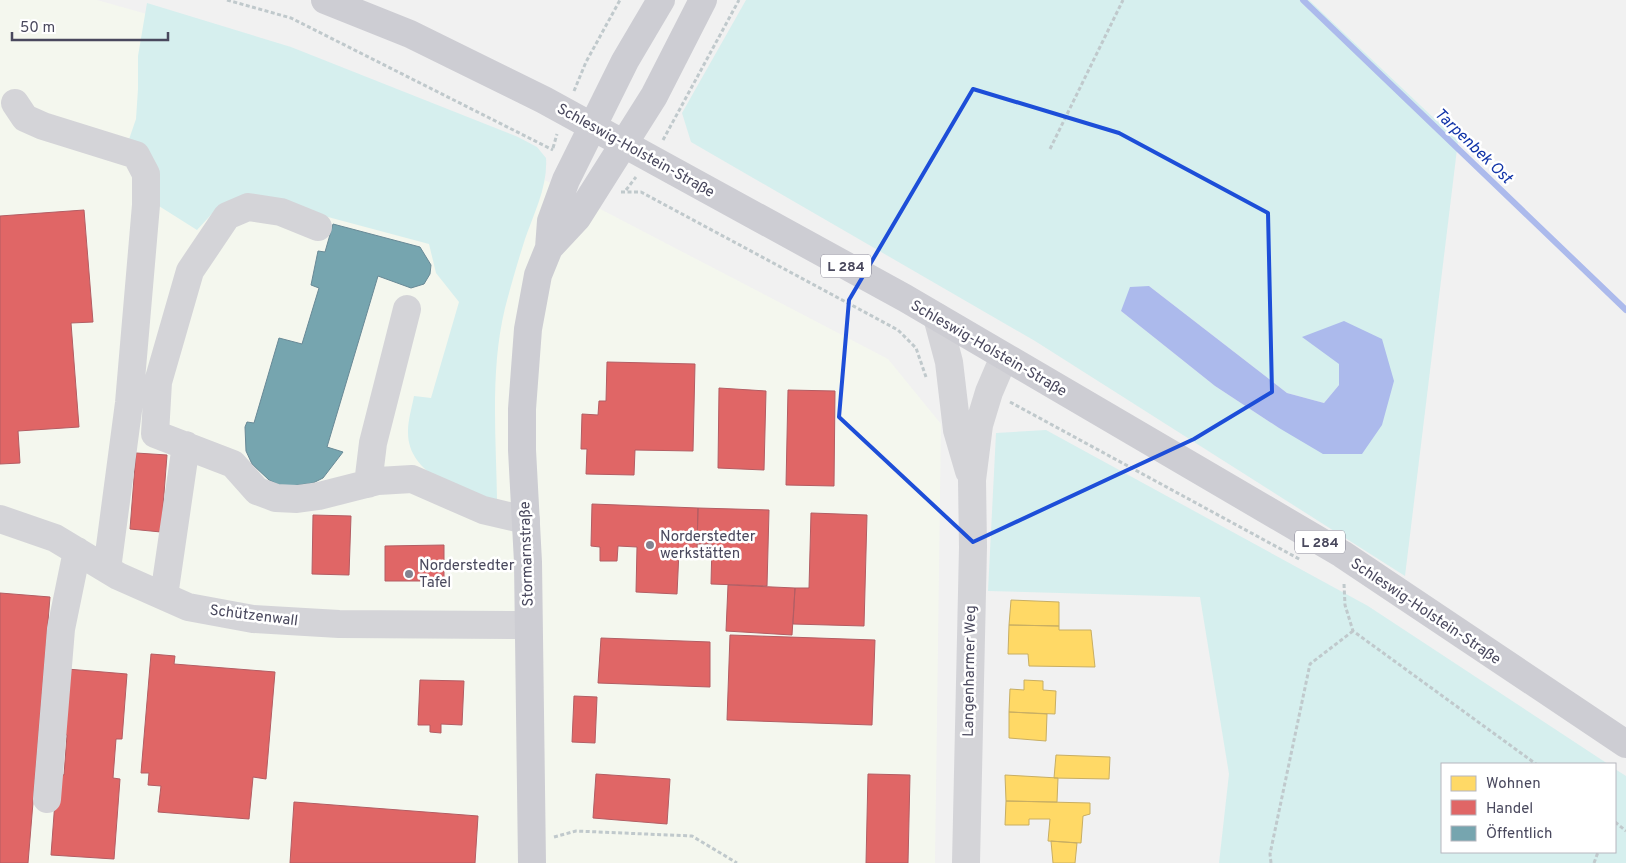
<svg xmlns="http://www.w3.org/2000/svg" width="1626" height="863" font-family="Overpass,sans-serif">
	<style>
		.commercial { fill: #f4f7ee }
		.green { fill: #d6efee; fill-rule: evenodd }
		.water { fill: #acbaec }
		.homes { fill: #ffd966; stroke: #c8ae63 }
		.shops { fill: #e06666; stroke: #b35d63 }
		.public { fill: #76a5af; stroke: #688996 }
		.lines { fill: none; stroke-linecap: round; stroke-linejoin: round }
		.stream { stroke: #acbaec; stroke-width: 6 }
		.path { stroke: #c0c9cc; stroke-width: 3; stroke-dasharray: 4 2.5; stroke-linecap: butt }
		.minor { stroke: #d4d4d8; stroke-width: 28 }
		.major { stroke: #cdcdd3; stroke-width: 28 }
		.marked { fill: none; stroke: #1d4ed8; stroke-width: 4; stroke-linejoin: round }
		.poi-dot { fill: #848391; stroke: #fff; stroke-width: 2 }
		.labels { text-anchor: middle; stroke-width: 5; stroke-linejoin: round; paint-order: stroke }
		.shield { fill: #fff; stroke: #807f8e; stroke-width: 1 }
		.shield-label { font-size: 14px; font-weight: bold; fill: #49485d }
		.street-label { font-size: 15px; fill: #49485d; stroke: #fff }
		.poi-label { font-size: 15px; fill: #49485d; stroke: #fff; text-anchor: start }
		.water-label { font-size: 16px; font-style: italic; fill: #1033a8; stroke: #fff }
	</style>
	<rect width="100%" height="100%" fill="#f1f1f1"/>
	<!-- commercial -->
	<path class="commercial" d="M 0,0 L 97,0 L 289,54 L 535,175 L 888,359 L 941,424 L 935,863 L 0,863 Z"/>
	<!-- green -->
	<path class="green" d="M 746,0 L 1309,0 L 1458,141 L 1405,576 L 1035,341 L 691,142 L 682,113 ZM 1149,286 L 1287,393 L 1324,403 L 1339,385 L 1339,364 L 1362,454 L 1279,428 L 1215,386 L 1121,311 Z
		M 147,3 L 291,47 L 518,137 L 537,147 L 546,158 C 548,186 534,213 525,239 C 518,261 511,285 505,308 C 490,370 496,436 497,499 L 491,503 C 460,489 407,475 408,431 C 408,420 412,407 414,396 L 431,398 L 459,302 L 436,273 L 429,244 L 246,195 L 220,205 L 197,230 L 151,201 L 125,151 L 136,119 L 138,89 L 138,56 Z
		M 1046,430 L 1368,606 L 1608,764 L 1442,764 L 1442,852 L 1615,852 L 1615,769 L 1626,776 L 1626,863 L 1219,863 L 1229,774 L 1200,597 L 988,591 L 996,433 Z"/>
	<!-- water -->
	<path class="water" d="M 1149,286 L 1287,393 L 1324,403 L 1339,385 L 1339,364 L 1302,337 L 1344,321 L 1382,339 L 1394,381 L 1382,425 L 1362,454 L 1323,454 L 1279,428 L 1215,386 L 1121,311 L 1130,287 Z"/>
	<!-- homes -->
	<path class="homes" d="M 1011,600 L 1059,602 L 1059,626 L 1009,625 Z
		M 1009,625 L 1059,626 L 1059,630 L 1091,630 L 1095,667 L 1029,666 L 1028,654 L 1008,654 Z
		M 1024,680 L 1043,681 L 1043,690 L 1056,691 L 1055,714 L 1009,712 L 1010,689 L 1024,690 Z
		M 1009,712 L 1047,714 L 1046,741 L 1009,738 Z
		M 1056,755 L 1110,757 L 1109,779 L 1054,778 Z
		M 1005,775 L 1058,778 L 1057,802 L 1006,801 Z
		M 1006,801 L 1090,803 L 1090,814 L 1083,816 L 1081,843 L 1048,841 L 1050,819 L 1029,819 L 1029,825 L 1005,825 Z
		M 1051,841 L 1077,843 L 1075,863 L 1053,863 Z"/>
	<!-- shops -->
	<path class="shops" d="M 84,210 L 93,322 L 71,323 L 79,427 L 18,431 L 20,463 L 0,464 L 0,216 Z
		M 607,362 L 695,364 L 693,451 L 635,450 L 634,475 L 586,474 L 587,449 L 581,449 L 582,414 L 598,415 L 599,401 L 606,401 Z
		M 719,388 L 766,391 L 764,470 L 718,468 Z
		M 788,390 L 835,391 L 834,486 L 786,485 Z
		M 136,453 L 167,455 L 161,532 L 130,529 Z
		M 592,504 L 698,508 L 697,552 L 679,551 L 677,594 L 636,592 L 637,547 L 618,546 L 617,561 L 600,561 L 600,547 L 591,546 Z
		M 698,508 L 769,510 L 767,586 L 711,584 L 712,544 L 697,544 Z
		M 811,513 L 867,515 L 864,626 L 793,624 L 795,588 L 809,588 Z
		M 313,515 L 351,516 L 349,575 L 312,574 Z
		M 444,545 L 444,581 L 385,581 L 385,546 Z
		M 728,585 L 795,588 L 792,635 L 726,631 Z
		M 0,593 L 50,597 L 28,863 L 0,863 Z
		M 730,635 L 875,640 L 872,725 L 727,720 Z
		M 601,638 L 710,642 L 710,687 L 598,683 Z
		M 151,654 L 175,656 L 174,664 L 275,672 L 266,779 L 253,777 L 249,819 L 158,812 L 161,786 L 148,785 L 149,773 L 141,773 Z
		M 67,669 L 127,674 L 122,739 L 116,739 L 113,778 L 120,779 L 114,859 L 51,855 L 57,774 L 64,775 L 67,735 L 62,734 Z
		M 420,680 L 464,681 L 462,725 L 441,724 L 441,733 L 430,732 L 430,725 L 418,725 Z
		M 574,696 L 597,697 L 595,743 L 572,742 Z
		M 596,774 L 670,779 L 667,824 L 593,818 Z
		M 868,774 L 910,775 L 908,863 L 866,863 Z
		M 294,802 L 478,816 L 475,863 L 290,863 Z"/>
	<!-- public -->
	<path class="public" d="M 333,224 L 420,247 L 431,265 L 430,274 L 424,284 L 411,288 L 378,276 L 327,447 L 343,452 L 323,478 L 313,483 L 291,486 L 279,485 L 269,480 L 252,464 L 246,451 L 245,427 L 247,422 L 254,423 L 279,338 L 302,344 L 319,288 L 311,285 L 318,251 L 325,252 Z"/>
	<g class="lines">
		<!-- stream -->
		<path class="stream" d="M 1303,0 L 1626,310"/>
		<!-- path -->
		<path class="path" d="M 227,0 L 291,18 L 553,150
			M 574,91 L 586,62 L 620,0
			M 663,140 L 739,0
			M 553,148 L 557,134
			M 1050,149 L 1123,0
			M 626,190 L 636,177
			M 621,192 L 641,192 L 898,330 L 916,348 L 926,377
			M 1010,402 L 1301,560
			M 1344,584 L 1345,605 L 1353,631 L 1536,764
			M 1615,822 L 1626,831
			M 554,837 L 576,831 L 692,836 L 737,863
			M 1271,863 L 1270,854 L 1310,664 L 1353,631
			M 1594,863 L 1598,852"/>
		<!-- minor -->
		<path class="minor" d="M 15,103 L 25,118 L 43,126 L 136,155 L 146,174 L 146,205 L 129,403 L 107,569
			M 318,227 L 281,212 L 248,207 L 227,216 L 190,271 L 158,382 L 155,434 L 233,464 L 257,491 L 276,498 L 297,499 L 319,496 L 378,481 L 412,479 L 483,510 L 526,520
			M 937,317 L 949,362 L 957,430 L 969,471
			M 368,484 L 373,443 L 407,309
			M 0,519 L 55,538 L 118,576 L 188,607 L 253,619 L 339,624 L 528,625
			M 164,596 L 186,445
			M 47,799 L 61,629 L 77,551
			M 966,863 L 973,547 L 972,480 L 979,425 L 989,392 L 1004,357"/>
		<!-- major -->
		<path class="major" d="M 325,0 L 410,34 L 544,100 L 905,298 L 1342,554 L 1626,744
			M 549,248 L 577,218 L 654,96 L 703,0
			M 532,863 L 528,562 L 522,450 L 522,409 L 528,329 L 538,275 L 549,248 L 551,221 L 566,180 L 625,61 L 661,0"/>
	</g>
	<!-- marked area -->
	<path class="marked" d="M 973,89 L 1119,133 L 1268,213 L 1272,392 L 1194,439 L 973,542 L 839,417 L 849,300 Z"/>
	<!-- markers -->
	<g class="poi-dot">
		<circle cx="650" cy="545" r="5"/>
		<circle cx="409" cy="574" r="5"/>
	</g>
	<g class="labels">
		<!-- shield labels -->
		<g class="shield">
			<rect x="821" y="254.5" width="50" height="23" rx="4"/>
			<rect x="1295" y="530.5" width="50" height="23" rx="4"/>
		</g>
		<g class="shield-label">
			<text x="846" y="271">L 284</text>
			<text x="1320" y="547">L 284</text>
		</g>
		<!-- street labels -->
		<g class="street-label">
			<text transform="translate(636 150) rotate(29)" y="5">Schleswig-Holstein-Straße</text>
			<text transform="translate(989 348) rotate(30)" y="5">Schleswig-Holstein-Straße</text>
			<text transform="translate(526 554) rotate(-92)" y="5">Stormarnstraße</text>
			<text transform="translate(1426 611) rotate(34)" y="5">Schleswig-Holstein-Straße</text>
			<text transform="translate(254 615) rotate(7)" y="5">Schützenwall</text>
			<text transform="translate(969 671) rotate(-89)" y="5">Langenharmer Weg</text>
		</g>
		<!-- poi labels -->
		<g class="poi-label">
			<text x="660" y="541">Norderstedter<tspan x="660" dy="17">werkstätten</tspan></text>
			<text x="419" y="570">Norderstedter<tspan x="419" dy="17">Tafel</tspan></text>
		</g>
		<!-- water labels -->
		<g class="water-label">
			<text transform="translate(1474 145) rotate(44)" y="6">Tarpenbek Ost</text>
		</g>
	</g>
	<!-- legend -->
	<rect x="1441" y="763" width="175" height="90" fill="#ffffff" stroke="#b6b6be"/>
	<rect x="1451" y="776" width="25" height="15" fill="#ffd966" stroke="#b6b6be"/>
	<text x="1486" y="788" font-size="15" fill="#49485d">Wohnen</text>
	<rect x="1451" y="800" width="25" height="15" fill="#e06666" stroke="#b6b6be"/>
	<text x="1486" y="813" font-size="15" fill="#49485d">Handel</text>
	<rect x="1451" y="826" width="25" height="15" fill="#76a5af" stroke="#b6b6be"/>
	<text x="1486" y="838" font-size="15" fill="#49485d">Öffentlich</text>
	<!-- scale -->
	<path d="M12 32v8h156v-8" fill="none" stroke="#49485d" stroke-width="2.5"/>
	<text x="20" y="32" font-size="15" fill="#49485d" stroke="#ffffff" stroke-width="4" paint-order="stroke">50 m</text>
</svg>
